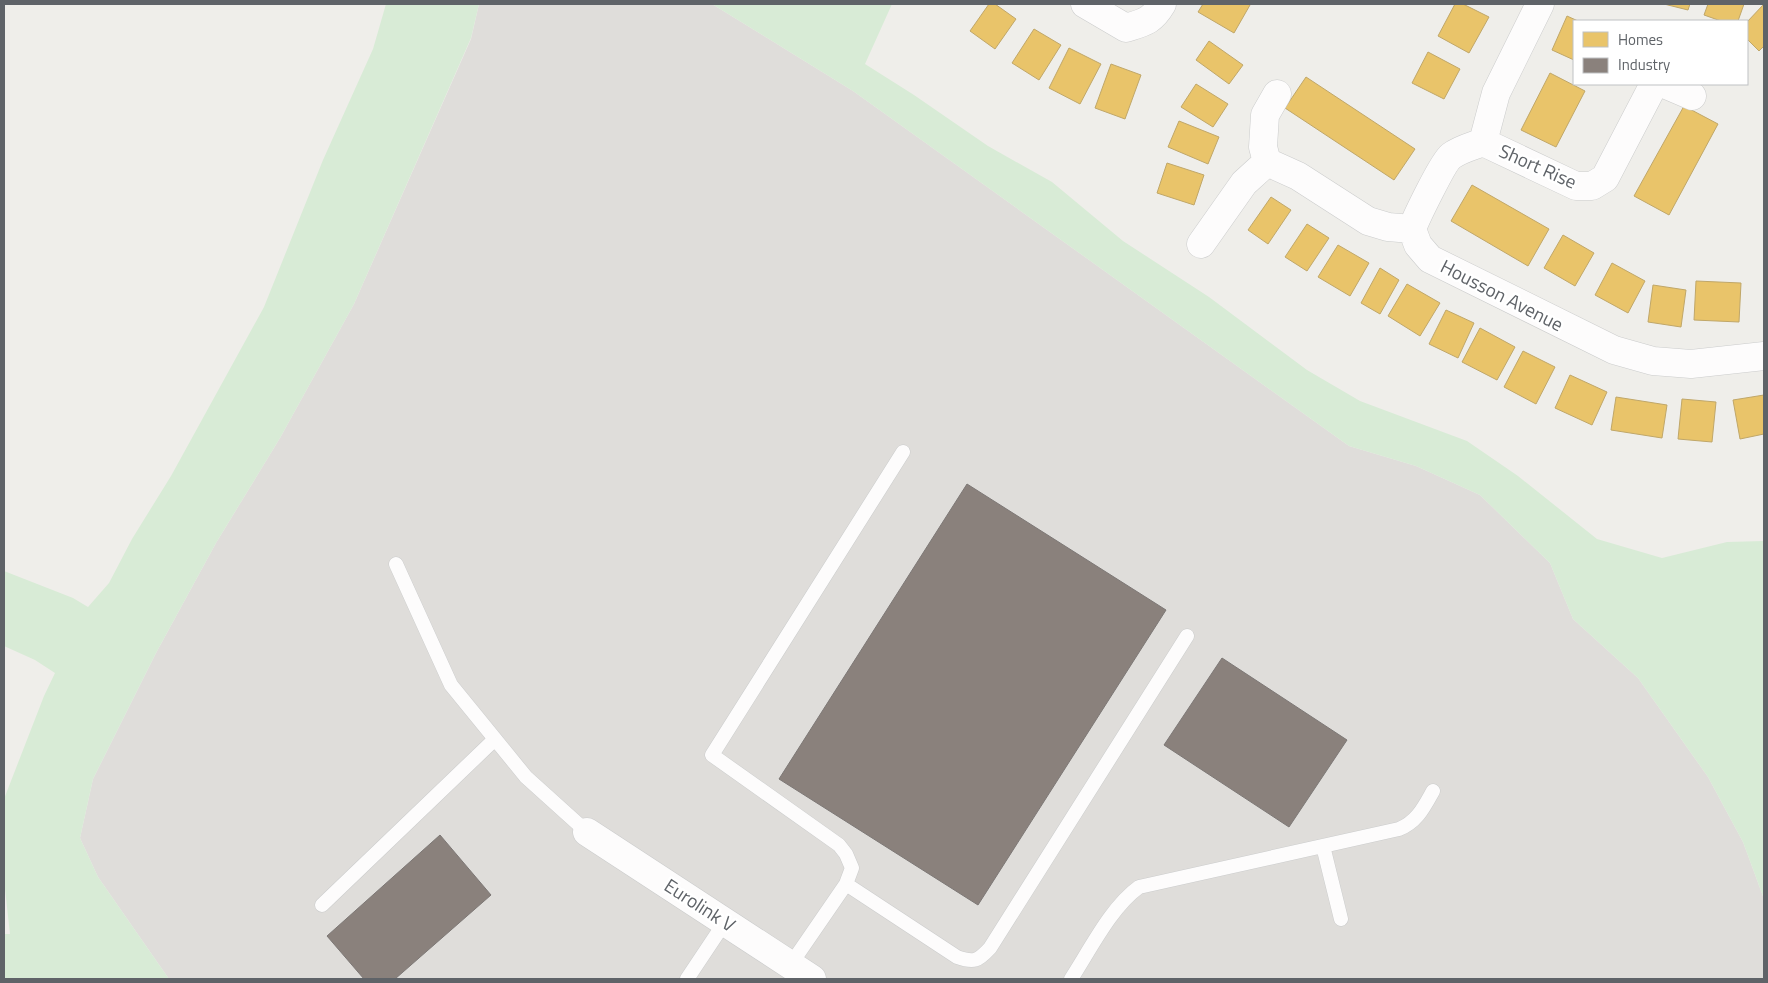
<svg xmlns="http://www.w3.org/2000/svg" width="1768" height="983" font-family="'Titillium Web',sans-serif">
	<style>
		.industrial { fill: #dfddda }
		.green { fill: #d8ebd6 }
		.homes { fill: #e9c46a; stroke: #c0a769 }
		.industry { fill: #8a817c; stroke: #7d7876 }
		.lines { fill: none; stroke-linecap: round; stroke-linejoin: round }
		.lane-casing { stroke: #cbcccc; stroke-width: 15 }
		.street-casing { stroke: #cbcccc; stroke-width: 29 }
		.lane { stroke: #fdfcfc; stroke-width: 14 }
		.street { stroke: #fdfcfc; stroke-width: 28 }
		.labels { text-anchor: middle; stroke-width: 5; stroke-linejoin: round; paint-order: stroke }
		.street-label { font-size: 19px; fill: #5f6368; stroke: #fff }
	</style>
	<rect width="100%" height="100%" fill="#efeeea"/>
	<!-- industrial -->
	<path class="industrial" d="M 479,4 L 712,4 L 853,91 L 1349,446 L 1416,466 L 1480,495 L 1550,563 L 1573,619 L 1638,678 L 1708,777 L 1743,842 L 1764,899 L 1764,979 L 169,979 L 98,877 L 80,838 L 93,779 L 156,653 L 216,543 L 280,438 L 354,304 L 471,39 Z"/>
	<!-- green -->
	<path class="green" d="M 386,4 L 479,4 L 471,38 L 354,304 L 280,438 L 216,543 L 156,653 L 93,779 L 80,838 L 98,877 L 169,979 L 4,979 L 4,934 L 10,934 L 4,880 L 4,799 L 44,696 L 55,673 L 35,660 L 4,646 L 4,571 L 73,598 L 88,607 L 109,583 L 132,539 L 171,476 L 264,307 L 323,160 L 373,49 Z
		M 712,4 L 892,4 L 865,64 L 914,95 L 988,146 L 1052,182 L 1123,241 L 1209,297 L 1307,370 L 1360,401 L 1467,441 L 1518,476 L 1597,539 L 1662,558 L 1727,542 L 1764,541 L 1764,899 L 1743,842 L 1708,777 L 1638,678 L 1573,619 L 1550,563 L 1480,495 L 1416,466 L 1349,446 L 853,91 Z"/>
	<!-- homes -->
	<path class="homes" d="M 989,4 L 995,4 L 1016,19 L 995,49 L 970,31 Z
		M 1203,4 L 1248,4 L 1250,5 L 1234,33 L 1198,12 Z
		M 1455,4 L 1463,4 L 1489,17 L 1469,53 L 1438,36 Z
		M 1664,4 L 1690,4 L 1688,10 Z
		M 1708,4 L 1744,4 L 1738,21 L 1721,21 L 1704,15 Z
		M 1764,4 L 1764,46 L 1759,51 L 1747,39 L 1747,22 Z
		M 1567,16 L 1578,21 L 1574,21 L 1574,60 L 1552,50 Z
		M 1034,29 L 1061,45 L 1039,80 L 1012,63 Z
		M 1209,41 L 1243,65 L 1229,84 L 1196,60 Z
		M 1069,48 L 1101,64 L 1080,104 L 1049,88 Z
		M 1428,52 L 1460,69 L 1444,99 L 1412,83 Z
		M 1111,64 L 1141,75 L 1125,119 L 1095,108 Z
		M 1550,73 L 1585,91 L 1556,147 L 1521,130 Z
		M 1306,77 L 1415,149 L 1394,180 L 1285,108 Z
		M 1196,84 L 1228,104 L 1213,127 L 1181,107 Z
		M 1684,106 L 1718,124 L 1669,215 L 1634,196 Z
		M 1179,121 L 1219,137 L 1208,164 L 1168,147 Z
		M 1167,163 L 1204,175 L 1194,205 L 1157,193 Z
		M 1472,185 L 1549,229 L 1528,266 L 1451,221 Z
		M 1271,197 L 1291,210 L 1268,244 L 1248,230 Z
		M 1307,224 L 1329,238 L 1307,271 L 1285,257 Z
		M 1563,235 L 1594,253 L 1575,286 L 1544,268 Z
		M 1338,245 L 1369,263 L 1350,296 L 1318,277 Z
		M 1612,263 L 1645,281 L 1628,313 L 1595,295 Z
		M 1380,268 L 1399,280 L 1380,314 L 1361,303 Z
		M 1696,281 L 1741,283 L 1739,322 L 1694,320 Z
		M 1407,284 L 1440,303 L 1420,336 L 1388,316 Z
		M 1653,285 L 1686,290 L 1681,327 L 1648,322 Z
		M 1446,310 L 1474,323 L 1458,358 L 1429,344 Z
		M 1480,328 L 1515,347 L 1497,380 L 1462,362 Z
		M 1523,351 L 1555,367 L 1536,404 L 1504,387 Z
		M 1570,375 L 1607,392 L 1592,425 L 1555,408 Z
		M 1764,395 L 1764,434 L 1740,439 L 1733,400 Z
		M 1616,397 L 1667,405 L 1662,438 L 1611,430 Z
		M 1682,399 L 1716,402 L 1712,442 L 1678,439 Z"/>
	<!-- industry -->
	<path class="industry" d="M 967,484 L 1166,610 L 978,905 L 779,779 Z
		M 1222,658 L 1347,740 L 1289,827 L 1164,745 Z
		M 440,835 L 491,895 L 395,979 L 364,979 L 327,936 Z"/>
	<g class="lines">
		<!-- lane casing -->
		<g class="lane-casing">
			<path id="lane" d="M 396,564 L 451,685 L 526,777 L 587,832
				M 1323,846 L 1341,919
				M 846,884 L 957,957 C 974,963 978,961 990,948 L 1187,636
				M 322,905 L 495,739
				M 791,964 L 846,884 L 852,868 L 846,854 L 839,845 L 712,755 L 903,452
				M 687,979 L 725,922
				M 1071,979 C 1090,950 1111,907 1139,887 L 1399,829 C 1417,822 1424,807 1433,791"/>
		</g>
		<!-- street casing -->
		<g class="street-casing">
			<path id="street" d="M 1085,4 L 1126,28 C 1145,22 1152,21 1162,4
				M 1664,84 L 1692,96
				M 1277,94 L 1265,115 L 1263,147 L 1267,162 L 1298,176 L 1368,221 L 1388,227 L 1412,229
				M 1483,142 L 1496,93 L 1540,4
				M 1412,229 L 1418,245 L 1430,259 L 1614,350 L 1653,361 L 1691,364 L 1764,356
				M 1412,229 C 1416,218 1443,162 1451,156 C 1460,149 1473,146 1483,142 L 1576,186 L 1592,186 L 1605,178 L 1654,84
				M 1201,244 L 1244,183 L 1267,162
				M 587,832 L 812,979"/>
		</g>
		<!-- lane -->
		<use href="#lane" class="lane"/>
		<!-- street -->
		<use href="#street" class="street"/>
	</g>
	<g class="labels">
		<!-- street labels -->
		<g class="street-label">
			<text transform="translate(1538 166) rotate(24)" y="7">Short Rise</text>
			<text transform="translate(1502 295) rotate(27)" y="7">Housson Avenue</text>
			<text transform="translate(700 905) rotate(33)" y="7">Eurolink V</text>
		</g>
	</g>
	<!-- border -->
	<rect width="1768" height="983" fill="none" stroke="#5f6368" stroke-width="10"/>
	<!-- legend -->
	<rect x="1573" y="20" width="175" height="65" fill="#ffffff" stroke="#bfc1c3"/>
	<rect x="1583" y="32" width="25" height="15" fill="#e9c46a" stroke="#bfc1c3"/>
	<text x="1618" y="45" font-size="15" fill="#5f6368">Homes</text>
	<rect x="1583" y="58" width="25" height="15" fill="#8a817c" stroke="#bfc1c3"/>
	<text x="1618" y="70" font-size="15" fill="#5f6368">Industry</text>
</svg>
